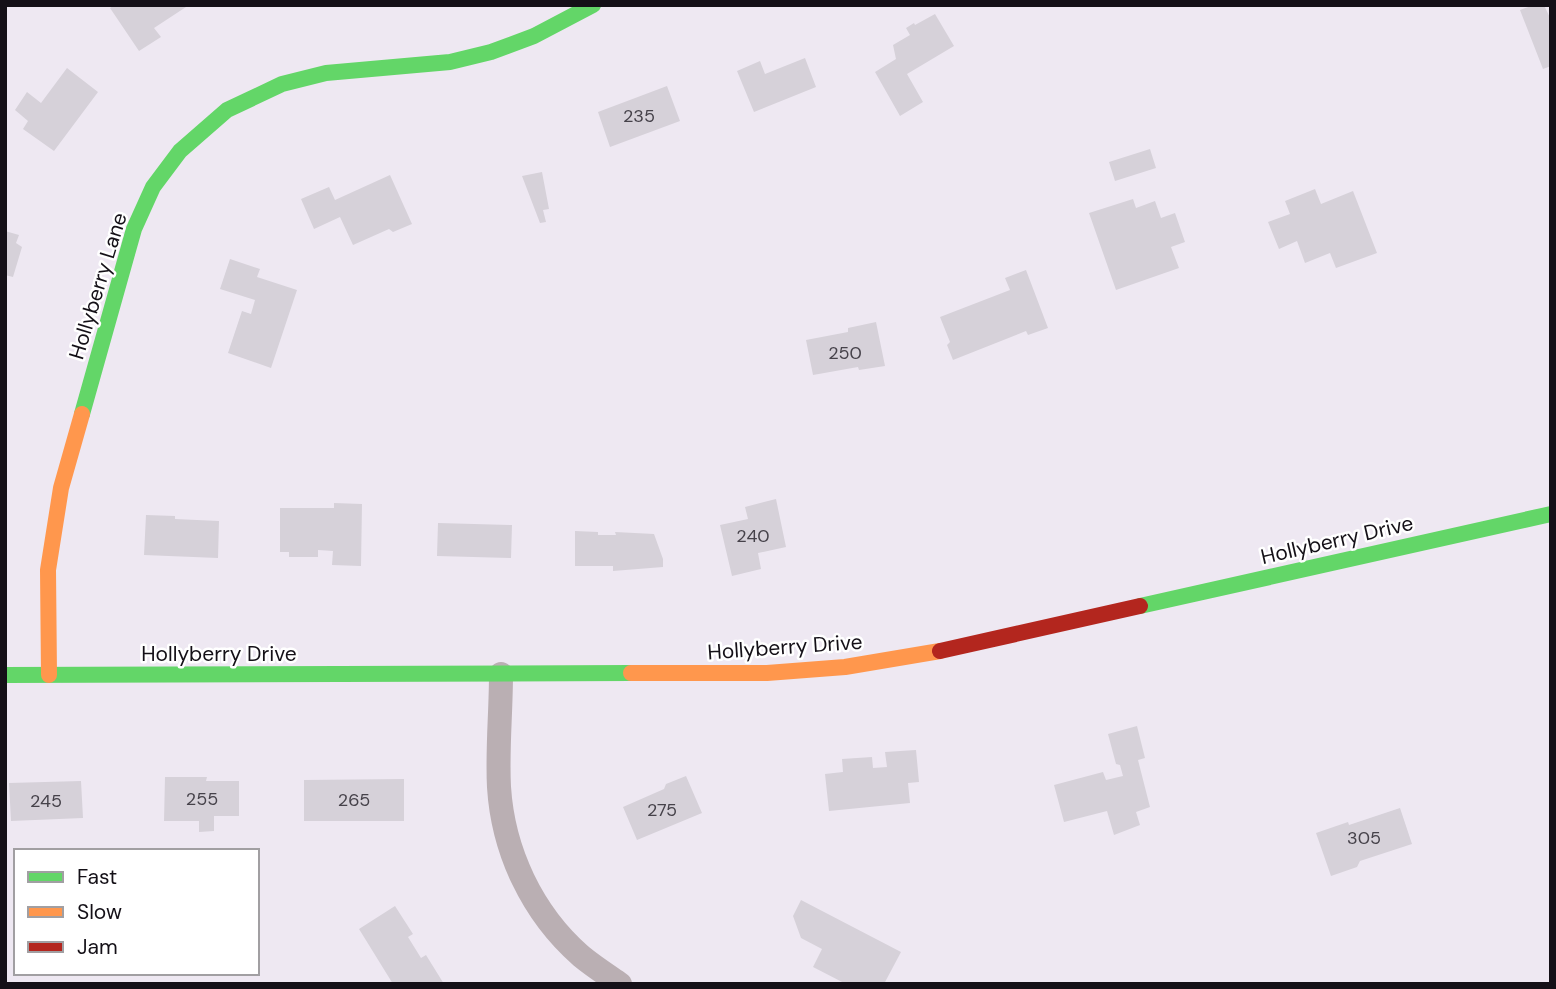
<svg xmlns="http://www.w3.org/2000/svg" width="1556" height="989" font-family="'DM Sans',sans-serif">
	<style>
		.building { fill: #d6d1d9 }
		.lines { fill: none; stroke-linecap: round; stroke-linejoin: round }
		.street { stroke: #baafb3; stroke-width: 24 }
		.fast { stroke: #63d668; stroke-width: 16 }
		.slow { stroke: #ff974d; stroke-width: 16 }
		.jam { stroke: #b3261e; stroke-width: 16 }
		.labels { text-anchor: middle; stroke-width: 5; stroke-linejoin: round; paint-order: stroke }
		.number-label { font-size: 18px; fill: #46424a }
		.street-label { font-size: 21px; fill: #141017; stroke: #fff }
	</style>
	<rect width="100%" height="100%" fill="#eee8f2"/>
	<!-- building -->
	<path class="building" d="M 114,5 L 185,5 L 186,7 L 154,28 L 161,37 L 139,51 L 110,8 Z
		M 1534,5 L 1544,5 L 1551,20 L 1551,66 L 1543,69 L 1520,10 Z
		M 935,14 L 954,46 L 907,74 L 923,102 L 900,116 L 875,72 L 896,59 L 893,45 L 910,35 L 906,28 L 914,23 L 915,25 Z
		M 805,58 L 816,87 L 754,112 L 737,71 L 760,61 L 765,74 Z
		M 67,68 L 98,92 L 54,151 L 23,129 L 28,121 L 15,110 L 27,92 L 41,103 Z
		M 667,86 L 680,121 L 610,147 L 598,112 Z
		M 1150,149 L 1156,168 L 1115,181 L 1109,162 Z
		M 542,172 L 549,209 L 543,210 L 546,222 L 540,223 L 522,176 Z
		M 390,175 L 412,224 L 393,232 L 389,229 L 353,245 L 340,217 L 314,229 L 301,199 L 329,187 L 335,200 Z
		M 1315,189 L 1321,204 L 1353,191 L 1377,253 L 1336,268 L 1330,253 L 1305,263 L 1297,241 L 1279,249 L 1268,222 L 1290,214 L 1285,201 Z
		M 1133,199 L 1136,208 L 1155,201 L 1161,218 L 1175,213 L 1185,242 L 1171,247 L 1179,268 L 1116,290 L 1089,213 Z
		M 5,231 L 19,235 L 16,243 L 22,247 L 13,277 L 5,275 Z
		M 230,259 L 260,269 L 257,277 L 297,290 L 271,368 L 228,353 L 242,311 L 251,314 L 255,300 L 220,289 Z
		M 1026,270 L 1048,328 L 1028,335 L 1026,331 L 953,360 L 947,345 L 950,342 L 940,317 L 1010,290 L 1005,278 Z
		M 876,322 L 885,366 L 859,370 L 858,367 L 813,375 L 806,340 L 848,332 L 848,328 Z
		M 776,499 L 786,547 L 758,553 L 761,569 L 732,576 L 720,525 L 748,519 L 745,507 Z
		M 334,503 L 362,504 L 361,566 L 332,565 L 333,551 L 318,550 L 318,557 L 289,557 L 289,552 L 280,552 L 280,508 L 334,508 Z
		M 146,515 L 175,516 L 175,519 L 219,521 L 218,558 L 144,555 Z
		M 438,523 L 512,525 L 511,558 L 437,556 Z
		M 575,531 L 598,532 L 598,535 L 616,535 L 615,532 L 654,534 L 663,559 L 663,567 L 613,571 L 613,566 L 575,566 Z
		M 1137,726 L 1145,758 L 1138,760 L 1150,807 L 1136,812 L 1140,825 L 1114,835 L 1107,811 L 1064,822 L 1054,785 L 1103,772 L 1106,780 L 1123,776 L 1120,765 L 1116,764 L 1108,734 Z
		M 916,750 L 919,782 L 908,783 L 910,803 L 829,811 L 825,774 L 843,772 L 842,759 L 872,757 L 873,768 L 887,767 L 885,752 Z
		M 686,776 L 702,813 L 637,840 L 623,807 L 664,789 L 666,784 Z
		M 165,777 L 207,777 L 206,781 L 239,781 L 239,816 L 214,816 L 214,831 L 199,832 L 199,821 L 164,821 Z
		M 404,779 L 404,821 L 304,821 L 304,780 Z
		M 81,781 L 83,818 L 11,821 L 9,783 Z
		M 1400,808 L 1412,844 L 1360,861 L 1357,867 L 1331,876 L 1316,833 L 1348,822 L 1349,825 Z
		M 801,900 L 901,952 L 884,984 L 846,984 L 813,967 L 822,949 L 801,938 L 793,916 Z
		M 395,906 L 413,934 L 408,937 L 421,958 L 426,955 L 444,984 L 393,984 L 359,929 Z"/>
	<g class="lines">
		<!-- street -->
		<path class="street" d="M 501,674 C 501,712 497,750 499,787 C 503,851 532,913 581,956 C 593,966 607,975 620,984"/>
		<!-- fast -->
		<path class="fast" d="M 82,414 L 134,229 L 153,187 L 180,151 L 227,110 L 282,84 L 326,73 L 450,62 L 491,52 L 534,36 L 593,5
			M 1140,606 L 1551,514
			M 5,675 L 631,673"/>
		<!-- slow -->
		<path class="slow" d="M 631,673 L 767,673 L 845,667 L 940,651
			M 49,675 L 48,570 L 61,488 L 82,414"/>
		<!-- jam -->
		<path class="jam" d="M 940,651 L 1140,606"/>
	</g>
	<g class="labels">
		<!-- number labels -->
		<g class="number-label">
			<text x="639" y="122">235</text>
			<text x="845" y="359">250</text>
			<text x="753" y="542">240</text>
			<text x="202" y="805">255</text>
			<text x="354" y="806">265</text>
			<text x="46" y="807">245</text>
			<text x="662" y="816">275</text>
			<text x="1364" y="844">305</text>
		</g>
		<!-- street labels -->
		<g class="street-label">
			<text transform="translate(98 286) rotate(-73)" y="7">Hollyberry Lane</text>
			<text transform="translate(1337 540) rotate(-13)" y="7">Hollyberry Drive</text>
			<text transform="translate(785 647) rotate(-4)" y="7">Hollyberry Drive</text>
			<text x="219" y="661">Hollyberry Drive</text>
		</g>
	</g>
	<!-- border -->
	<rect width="1556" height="989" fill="none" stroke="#141017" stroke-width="14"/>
	<!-- legend -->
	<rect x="14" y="849" width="245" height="126" fill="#ffffff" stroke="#a19fa2" stroke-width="2"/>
	<rect x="28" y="872" width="35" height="10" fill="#63d668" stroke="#a19fa2" stroke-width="2"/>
	<text x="77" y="884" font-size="21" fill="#141017">Fast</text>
	<rect x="28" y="907" width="35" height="10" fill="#ff974d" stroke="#a19fa2" stroke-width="2"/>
	<text x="77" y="919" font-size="21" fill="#141017">Slow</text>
	<rect x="28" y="942" width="35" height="10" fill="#b3261e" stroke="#a19fa2" stroke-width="2"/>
	<text x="77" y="954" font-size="21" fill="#141017">Jam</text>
</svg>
